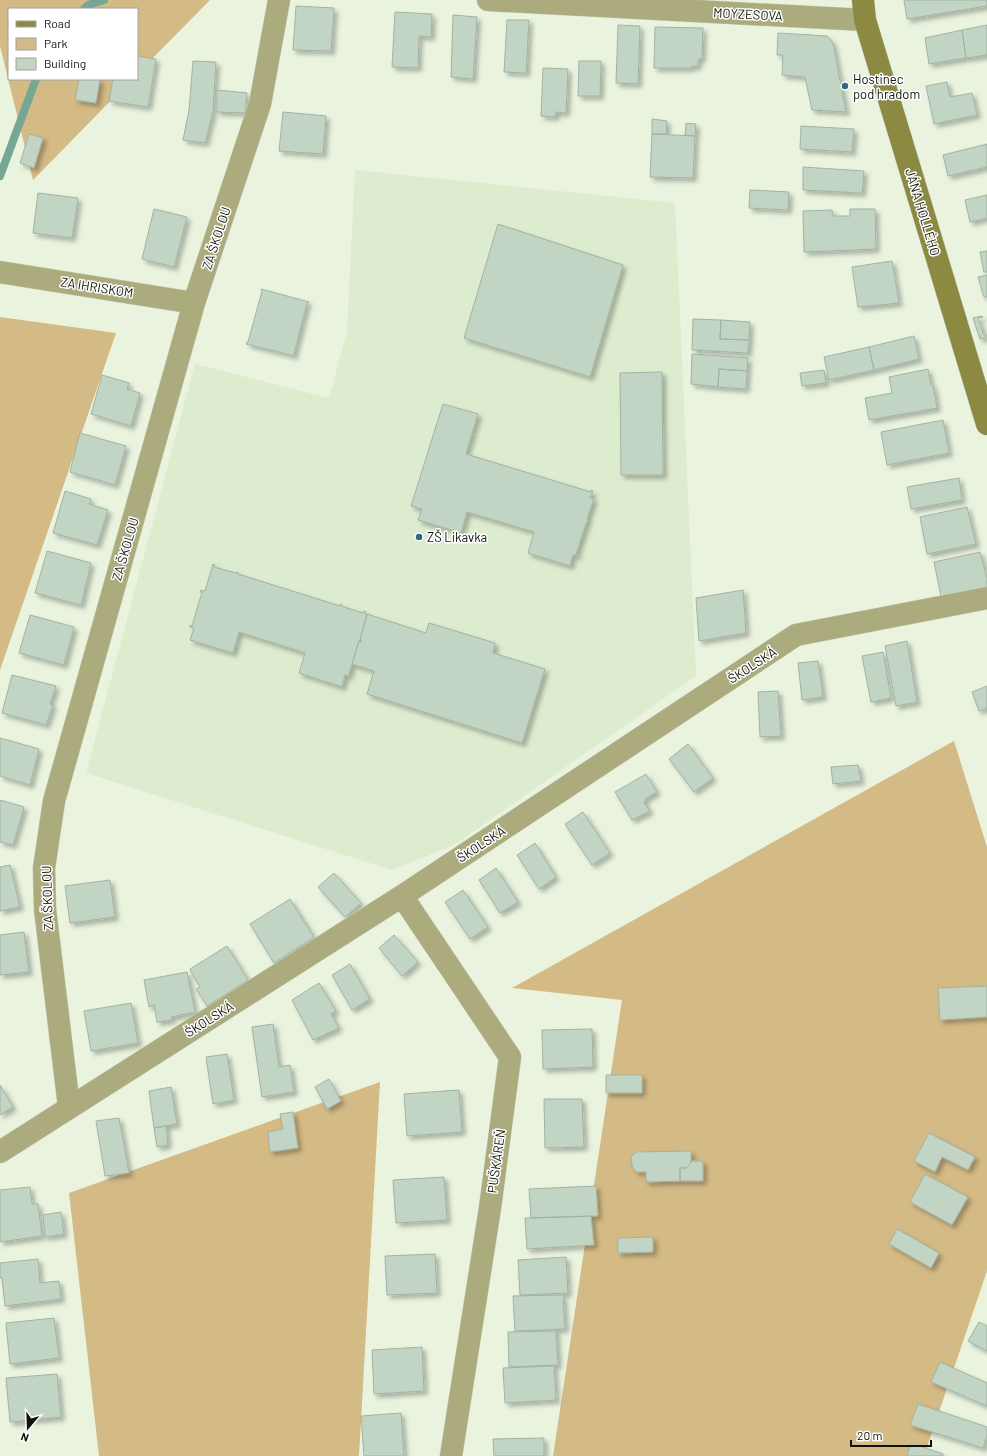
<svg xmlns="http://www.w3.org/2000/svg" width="987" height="1456" font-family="Barlow,sans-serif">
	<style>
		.built { fill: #ddebce }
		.green { fill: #d4ba85 }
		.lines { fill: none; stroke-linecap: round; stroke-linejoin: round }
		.stream { stroke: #76a794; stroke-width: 8 }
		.building { fill: #c2d5c5; stroke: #a1b3a3; filter: url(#shadow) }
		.street-casing { stroke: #c6cfbc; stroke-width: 23 }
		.secondary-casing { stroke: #c6cfbc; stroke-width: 23 }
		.street { stroke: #acab7e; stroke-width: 22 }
		.secondary { stroke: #8c8942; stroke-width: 22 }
		.poi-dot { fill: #336683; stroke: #fff; stroke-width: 1.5 }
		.labels { text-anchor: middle; stroke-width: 3; stroke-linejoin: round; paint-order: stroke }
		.street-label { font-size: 13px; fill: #10130c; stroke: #fff }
		.poi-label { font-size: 13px; fill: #10130c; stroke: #fff; text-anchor: start }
	</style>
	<defs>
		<filter id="shadow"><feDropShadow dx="3.5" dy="3.5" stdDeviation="2" flood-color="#0004"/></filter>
	</defs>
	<rect width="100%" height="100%" fill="#e9f3de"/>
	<!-- built -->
	<path class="built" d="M 355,170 L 675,203 L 696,676 L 454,845 L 392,870 L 86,773 L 195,364 L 329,398 L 347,332 Z"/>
	<!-- green -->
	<path class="green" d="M 0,0 L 210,0 L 137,74 L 137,9 L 9,9 L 9,79 L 132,79 L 33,180 L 0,46 Z
		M 0,317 L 116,333 L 0,670 Z
		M 954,741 L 987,847 L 987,1271 L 924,1456 L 553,1456 L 622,1000 L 512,988 Z
		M 380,1082 L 359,1456 L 99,1456 L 69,1193 Z"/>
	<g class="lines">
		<!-- stream -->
		<path class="stream" d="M 84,9 L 88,5 L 104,0
			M 0,176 L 36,79"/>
	</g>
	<!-- building -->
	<path class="building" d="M 904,0 L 987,0 L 987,6 L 907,19 Z
		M 296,6 L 334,8 L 331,51 L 293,50 Z
		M 395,12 L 432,14 L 431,37 L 419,36 L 418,68 L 392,67 Z
		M 453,15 L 477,17 L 473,79 L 451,77 Z
		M 507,20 L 529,20 L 526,73 L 504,72 Z
		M 618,25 L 640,26 L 638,84 L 616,83 Z
		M 987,25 L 987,55 L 966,58 L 962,30 Z
		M 655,27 L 703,28 L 702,58 L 698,60 L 698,66 L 693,66 L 690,68 L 654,68 Z
		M 962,30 L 966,58 L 929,64 L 925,38 Z
		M 778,33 L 827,36 L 833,43 L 846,112 L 812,110 L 805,77 L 782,75 L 783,55 L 777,55 Z
		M 137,56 L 156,59 L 148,107 L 109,101 L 113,79 L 137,79 Z
		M 193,61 L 216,62 L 213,111 L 205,143 L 183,140 L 189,110 Z
		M 579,61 L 601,61 L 600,96 L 578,96 Z
		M 543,68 L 568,69 L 566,113 L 556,112 L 555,117 L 541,116 Z
		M 79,79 L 100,79 L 96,103 L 75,100 Z
		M 947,82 L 950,97 L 972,93 L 977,115 L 934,124 L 926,86 Z
		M 217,90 L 247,93 L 245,113 L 217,112 Z
		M 283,112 L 326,116 L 323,154 L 279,151 Z
		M 652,119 L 667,121 L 666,134 L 652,134 Z
		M 686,123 L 696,124 L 695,136 L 685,135 Z
		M 801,126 L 854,129 L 852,152 L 800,149 Z
		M 29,134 L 43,138 L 34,168 L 20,163 Z
		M 652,134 L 695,136 L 693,178 L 650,177 Z
		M 987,144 L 987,167 L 948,176 L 943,155 Z
		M 803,167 L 864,171 L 862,193 L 803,190 Z
		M 750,190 L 789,192 L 788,210 L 749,208 Z
		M 38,193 L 78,198 L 72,238 L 33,233 Z
		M 987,195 L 987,218 L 970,222 L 965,200 Z
		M 154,209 L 187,217 L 174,267 L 142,259 Z
		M 850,209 L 875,209 L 876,249 L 804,252 L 803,211 L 832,210 L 833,216 L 850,216 Z
		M 498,224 L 623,265 L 590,377 L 464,338 Z
		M 987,251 L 987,272 L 984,272 L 980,252 Z
		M 892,261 L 899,303 L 858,307 L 852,267 Z
		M 987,275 L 987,297 L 984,297 L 978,277 Z
		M 261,289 L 309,302 L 307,303 L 294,354 L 295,356 L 246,344 L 247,342 L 248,342 L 262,291 Z
		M 982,316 L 983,317 L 978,318 L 984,335 L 987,335 L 987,337 L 980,339 L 973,318 Z
		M 693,319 L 721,320 L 720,339 L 749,340 L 748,353 L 692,350 Z
		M 721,320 L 750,322 L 749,340 L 720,339 Z
		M 914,336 L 919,359 L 874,370 L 869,347 Z
		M 869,347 L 874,370 L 829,380 L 824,357 Z
		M 692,354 L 748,358 L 747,371 L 719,369 L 718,387 L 691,384 Z
		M 719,369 L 747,371 L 746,389 L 718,387 Z
		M 928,369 L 931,385 L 933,385 L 937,408 L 869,420 L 865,398 L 892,393 L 889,377 Z
		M 824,370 L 826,383 L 802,386 L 800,373 Z
		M 662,372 L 663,475 L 621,475 L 620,373 Z
		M 102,375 L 129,383 L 127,389 L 140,393 L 131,426 L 91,414 Z
		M 443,404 L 478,414 L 466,454 L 591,492 L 591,490 L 593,491 L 590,498 L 594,499 L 587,519 L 589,520 L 588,521 L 587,521 L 576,554 L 578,554 L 578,556 L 573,555 L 570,566 L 528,553 L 534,532 L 467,512 L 461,533 L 418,520 L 422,509 L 411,506 Z
		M 943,420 L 949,453 L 887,465 L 881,432 Z
		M 80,433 L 126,446 L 115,485 L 70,472 Z
		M 959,478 L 962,500 L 911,509 L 907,487 Z
		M 65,491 L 91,499 L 89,504 L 108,510 L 97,545 L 53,533 Z
		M 967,507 L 976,544 L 927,554 L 920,517 Z
		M 47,551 L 91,563 L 81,605 L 35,593 Z
		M 980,552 L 987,578 L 987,592 L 942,601 L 934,562 Z
		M 213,564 L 215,565 L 214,567 L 236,573 L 238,572 L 238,574 L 340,606 L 341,604 L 342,604 L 341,606 L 363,613 L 364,611 L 365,611 L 365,613 L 367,614 L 360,640 L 361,640 L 361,642 L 359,641 L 349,674 L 350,676 L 345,675 L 342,687 L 299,673 L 305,653 L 239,632 L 233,653 L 190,640 L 194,628 L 190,627 L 190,625 L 192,626 L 202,592 L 200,592 L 201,590 L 205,591 Z
		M 743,590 L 746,633 L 699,641 L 696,598 Z
		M 367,614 L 426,633 L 429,623 L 495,643 L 493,653 L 545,669 L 522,743 L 367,694 L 374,671 L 352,664 L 359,641 L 361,642 L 361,640 L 360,640 Z
		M 30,615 L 74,627 L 64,665 L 19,653 Z
		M 907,641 L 917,702 L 896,706 L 885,646 Z
		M 883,652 L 891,698 L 871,702 L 862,656 Z
		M 818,661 L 823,697 L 802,700 L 798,663 Z
		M 12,675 L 56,686 L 50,704 L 53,705 L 46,725 L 2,713 Z
		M 987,686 L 987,708 L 979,711 L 972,692 Z
		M 778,691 L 781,736 L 760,737 L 758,692 Z
		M 0,738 L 39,749 L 30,785 L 0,776 Z
		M 688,744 L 713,778 L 694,792 L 669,759 Z
		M 858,765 L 861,781 L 833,784 L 831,767 Z
		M 646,774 L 657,792 L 645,799 L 646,801 L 644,802 L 650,811 L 632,820 L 615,792 Z
		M 0,800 L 24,807 L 13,845 L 0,842 Z
		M 583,812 L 610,853 L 592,865 L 565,824 Z
		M 535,843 L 556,877 L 539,889 L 517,855 Z
		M 10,865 L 20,907 L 0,911 L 0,867 Z
		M 496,868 L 518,902 L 500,913 L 479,880 Z
		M 334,873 L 361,903 L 345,917 L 318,887 Z
		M 110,880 L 115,917 L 70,923 L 65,886 Z
		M 463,890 L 488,927 L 470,939 L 445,902 Z
		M 290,899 L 314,937 L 274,963 L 250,924 Z
		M 24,932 L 29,972 L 0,975 L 0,935 Z
		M 394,935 L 418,962 L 402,976 L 379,948 Z
		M 227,946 L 248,980 L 207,1006 L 196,989 L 200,987 L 191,972 L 190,969 Z
		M 350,964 L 370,999 L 352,1010 L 332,975 Z
		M 187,972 L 195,1012 L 171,1017 L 172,1020 L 157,1022 L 154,1005 L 149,1007 L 144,980 Z
		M 319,983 L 336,1011 L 331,1014 L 339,1028 L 313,1040 L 292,1000 Z
		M 987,986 L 987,1017 L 940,1020 L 938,988 Z
		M 131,1003 L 138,1043 L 91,1051 L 84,1011 Z
		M 273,1024 L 279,1067 L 290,1065 L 294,1092 L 262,1097 L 252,1027 Z
		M 592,1029 L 593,1067 L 543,1069 L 542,1030 Z
		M 227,1054 L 234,1100 L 213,1104 L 206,1057 Z
		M 606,1075 L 642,1075 L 642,1093 L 606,1093 Z
		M 329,1079 L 341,1101 L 327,1109 L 315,1087 Z
		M 0,1085 L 13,1107 L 0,1115 Z
		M 171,1087 L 177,1124 L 154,1128 L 149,1091 Z
		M 459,1090 L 462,1132 L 407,1136 L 404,1094 Z
		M 544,1099 L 582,1099 L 584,1147 L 545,1148 Z
		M 293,1112 L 298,1148 L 270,1152 L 268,1132 L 283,1129 L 280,1114 Z
		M 119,1118 L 129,1173 L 105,1176 L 96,1121 Z
		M 166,1126 L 168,1145 L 157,1147 L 154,1128 Z
		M 929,1133 L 975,1157 L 968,1170 L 942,1157 L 935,1172 L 914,1161 Z
		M 691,1151 L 691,1163 L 686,1168 L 680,1168 L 680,1181 L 646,1182 L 646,1172 L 636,1172 L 632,1166 L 631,1157 L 636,1152 Z
		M 690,1161 L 703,1161 L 703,1181 L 680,1181 L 680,1168 L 686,1168 L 691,1163 Z
		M 925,1174 L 968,1197 L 952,1225 L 910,1202 Z
		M 444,1177 L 447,1220 L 396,1223 L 393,1180 Z
		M 596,1186 L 598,1216 L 531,1218 L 529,1189 Z
		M 30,1187 L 32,1204 L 38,1204 L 42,1236 L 0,1242 L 0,1190 Z
		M 61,1212 L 64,1234 L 45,1237 L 43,1215 Z
		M 591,1216 L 594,1245 L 527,1249 L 525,1218 Z
		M 897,1229 L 939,1253 L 931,1268 L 889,1244 Z
		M 653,1237 L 653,1252 L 618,1253 L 618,1238 Z
		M 435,1254 L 437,1293 L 387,1295 L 385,1256 Z
		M 566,1257 L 568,1293 L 520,1295 L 518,1260 Z
		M 38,1259 L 40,1283 L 59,1281 L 61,1299 L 5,1306 L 2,1278 L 0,1278 L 0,1263 Z
		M 563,1295 L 565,1329 L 515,1331 L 513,1296 Z
		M 54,1318 L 59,1358 L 10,1364 L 6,1323 Z
		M 979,1322 L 987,1326 L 987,1351 L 968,1341 Z
		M 556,1331 L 558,1365 L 509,1367 L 508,1332 Z
		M 422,1347 L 424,1391 L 374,1394 L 372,1350 Z
		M 940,1362 L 987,1383 L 987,1406 L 931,1382 Z
		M 554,1366 L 556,1400 L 505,1403 L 503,1368 Z
		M 57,1374 L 61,1417 L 10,1422 L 6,1378 Z
		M 918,1404 L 987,1427 L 987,1435 L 983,1448 L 910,1425 Z
		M 401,1413 L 404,1456 L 364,1456 L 361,1416 Z
		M 544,1438 L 544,1456 L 494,1456 L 493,1439 Z
		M 911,1443 L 943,1454 L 943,1456 L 907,1456 Z"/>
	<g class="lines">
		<!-- street casing -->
		<g class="street-casing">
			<path id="street" d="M 488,0 L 865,20
				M 0,272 L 194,303
				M 402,896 L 510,1057 L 490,1208 L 451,1456
				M 69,1107 L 45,909 L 44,868 L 54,801 L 194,303 L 260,104 L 279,0
				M 0,1152 L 402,896 L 796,635 L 987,598"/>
		</g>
		<!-- secondary casing -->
		<g class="secondary-casing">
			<path id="secondary" d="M 863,0 L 865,20 L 987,424"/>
		</g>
		<!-- street -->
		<use href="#street" class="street"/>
		<!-- secondary -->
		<use href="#secondary" class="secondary"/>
	</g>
	<!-- markers -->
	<g class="poi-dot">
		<circle cx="845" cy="86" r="4"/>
		<circle cx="419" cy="537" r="4"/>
	</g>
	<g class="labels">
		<!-- street labels -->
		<g class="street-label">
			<text transform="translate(748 14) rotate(3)" y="5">MOYZESOVA</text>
			<text transform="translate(923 212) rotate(73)" y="5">JÁNA HOLLÉHO</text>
			<text transform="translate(216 238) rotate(-72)" y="5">ZA ŠKOLOU</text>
			<text transform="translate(97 287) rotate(9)" y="5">ZA IHRISKOM</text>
			<text transform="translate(125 549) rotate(-74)" y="5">ZA ŠKOLOU</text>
			<text transform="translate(752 665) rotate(-33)" y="5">ŠKOLSKÁ</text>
			<text transform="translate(481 844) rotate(-33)" y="5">ŠKOLSKÁ</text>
			<text transform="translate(47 898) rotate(-92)" y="5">ZA ŠKOLOU</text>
			<text transform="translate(209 1019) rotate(-32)" y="5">ŠKOLSKÁ</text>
			<text transform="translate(496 1161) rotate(-82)" y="5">PUŠKÁREŇ</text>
		</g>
		<!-- poi labels -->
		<g class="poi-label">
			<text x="853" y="84">Hostinec<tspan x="853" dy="15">pod hradom</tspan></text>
			<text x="427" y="542">ZŠ Likavka</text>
		</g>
	</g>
	<!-- legend -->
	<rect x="8" y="8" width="130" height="72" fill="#ffffff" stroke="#9fa19e"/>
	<rect x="16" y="21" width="20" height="6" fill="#8c8942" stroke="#9fa19e"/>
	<text x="44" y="28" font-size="12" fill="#10130c">Road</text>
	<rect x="16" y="38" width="20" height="12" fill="#d4ba85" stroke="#9fa19e"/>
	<text x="44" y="48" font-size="12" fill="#10130c">Park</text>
	<rect x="16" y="58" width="20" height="12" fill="#c2d5c5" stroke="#9fa19e"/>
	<text x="44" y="68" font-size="12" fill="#10130c">Building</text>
	<!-- north arrow -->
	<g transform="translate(28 1428) rotate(199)" stroke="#ffffff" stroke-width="3" paint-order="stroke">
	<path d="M0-3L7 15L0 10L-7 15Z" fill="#10130c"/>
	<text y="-6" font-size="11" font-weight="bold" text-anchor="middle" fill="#10130c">N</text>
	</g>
	<!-- scale -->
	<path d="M851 1440v6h80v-6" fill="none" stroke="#10130c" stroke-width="2"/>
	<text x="857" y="1440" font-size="12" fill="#10130c" stroke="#ffffff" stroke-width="3" paint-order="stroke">20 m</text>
</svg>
